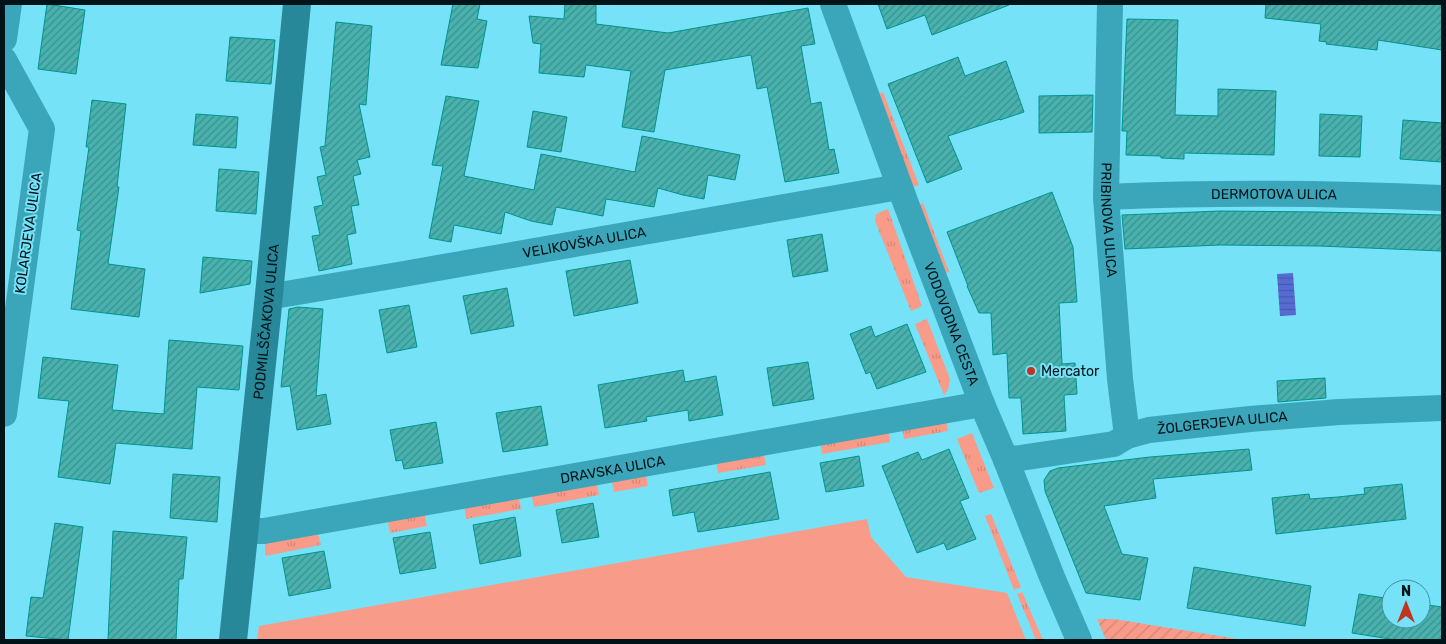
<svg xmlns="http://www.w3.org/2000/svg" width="1446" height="644" font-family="Rubik,sans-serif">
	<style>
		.grass { fill: url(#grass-tufts) }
		.park { fill: #f99b89 }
		.garden { fill: url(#garden-furrows) }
		.water { fill: url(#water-rules) }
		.building { fill: url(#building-hatch); stroke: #00938f }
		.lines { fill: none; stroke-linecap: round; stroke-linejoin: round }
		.street { stroke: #3ba6b9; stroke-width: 26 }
		.secondary { stroke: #278899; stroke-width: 28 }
		.poi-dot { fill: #c0351f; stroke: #76e2f7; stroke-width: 2 }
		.labels { text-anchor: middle; stroke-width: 4; stroke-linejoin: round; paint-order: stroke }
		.street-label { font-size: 14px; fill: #001318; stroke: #76e2f7 }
		.poi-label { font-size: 14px; fill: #001318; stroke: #76e2f7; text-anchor: start }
	</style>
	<defs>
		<pattern id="grass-tufts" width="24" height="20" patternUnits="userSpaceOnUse" patternTransform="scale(1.25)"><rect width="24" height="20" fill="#f99b89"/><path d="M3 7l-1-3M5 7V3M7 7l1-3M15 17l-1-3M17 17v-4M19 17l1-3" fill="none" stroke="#d48576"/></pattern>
		<pattern id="garden-furrows" width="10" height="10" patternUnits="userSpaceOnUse" patternTransform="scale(1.25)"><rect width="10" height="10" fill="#f99b89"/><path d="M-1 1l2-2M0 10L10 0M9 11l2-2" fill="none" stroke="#d48576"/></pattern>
		<pattern id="water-rules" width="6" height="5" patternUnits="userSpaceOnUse" patternTransform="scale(1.25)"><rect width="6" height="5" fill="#566cd3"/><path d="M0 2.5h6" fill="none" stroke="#4558aa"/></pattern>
		<pattern id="building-hatch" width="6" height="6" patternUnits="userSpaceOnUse" patternTransform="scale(1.25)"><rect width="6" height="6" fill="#49b2ae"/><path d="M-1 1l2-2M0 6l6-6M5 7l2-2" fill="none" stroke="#3a908d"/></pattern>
	</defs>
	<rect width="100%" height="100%" fill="#76e2f7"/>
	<!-- grass -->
	<path class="grass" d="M 883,92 L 919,185 L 910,188 L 876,95 Z
		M 923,203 L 949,272 L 942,274 L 916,206 Z
		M 888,209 L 922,306 L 911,311 L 875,221 L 876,214 Z
		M 927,319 L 950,379 L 948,390 L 944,395 L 915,324 Z
		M 945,417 L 948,431 L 904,439 L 902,425 Z
		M 888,427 L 890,442 L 822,454 L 820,440 Z
		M 972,433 L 994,488 L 979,493 L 957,439 Z
		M 763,450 L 766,465 L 718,473 L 716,459 Z
		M 645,471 L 648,486 L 614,492 L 611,478 Z
		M 596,480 L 599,495 L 534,507 L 531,492 Z
		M 518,494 L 521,509 L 466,519 L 464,504 Z
		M 424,512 L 427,526 L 390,533 L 387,518 Z
		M 991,514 L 1021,587 L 1014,590 L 985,516 Z
		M 317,531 L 321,545 L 265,556 L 265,545 L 267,541 Z
		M 1023,592 L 1023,594 L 1043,640 L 1036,640 L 1017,594 Z"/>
	<!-- park -->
	<path class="park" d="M 867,519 L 871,537 L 906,577 L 1007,593 L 1026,640 L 257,640 L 259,626 Z"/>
	<!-- garden -->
	<path class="garden" d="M 1097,619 L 1114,619 L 1244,640 L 1106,640 Z"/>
	<!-- water -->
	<path class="water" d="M 1293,273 L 1296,315 L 1280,316 L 1277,274 Z"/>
	<!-- building -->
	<path class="building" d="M 47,4 L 85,10 L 76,74 L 38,69 Z
		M 453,4 L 480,4 L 477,19 L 487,21 L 478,68 L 441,65 Z
		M 565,4 L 596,4 L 596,24 L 668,33 L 808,8 L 815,44 L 801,46 L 811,104 L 821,102 L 829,150 L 834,149 L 839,173 L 785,182 L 767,87 L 757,89 L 751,55 L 665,70 L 654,132 L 622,127 L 631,71 L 586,65 L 584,77 L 539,73 L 541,44 L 533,43 L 529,16 L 564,19 Z
		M 878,4 L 1009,4 L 1009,5 L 932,35 L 925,15 L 887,29 Z
		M 1266,4 L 1442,4 L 1442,50 L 1378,40 L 1377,50 L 1326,44 L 1327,42 L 1319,41 L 1321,24 L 1265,18 Z
		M 1127,19 L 1178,20 L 1175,115 L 1218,116 L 1218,89 L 1276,91 L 1274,155 L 1184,153 L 1184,159 L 1161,158 L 1161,156 L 1126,155 L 1127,131 L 1122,131 Z
		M 336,22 L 372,26 L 366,105 L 359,104 L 370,157 L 357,160 L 361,174 L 353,176 L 359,205 L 351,206 L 356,233 L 347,235 L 352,264 L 319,271 L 312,236 L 320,235 L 314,207 L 323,205 L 317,177 L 326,175 L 320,147 L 325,146 Z
		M 230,37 L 275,40 L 271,84 L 226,81 Z
		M 958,57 L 965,76 L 1006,61 L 1024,112 L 1000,120 L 1000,119 L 948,136 L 962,169 L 927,183 L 888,84 Z
		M 1093,95 L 1092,132 L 1039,133 L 1039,96 Z
		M 446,96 L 479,101 L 464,176 L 534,190 L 541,154 L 635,172 L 642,136 L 740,155 L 735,180 L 708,175 L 704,199 L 683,195 L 658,188 L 654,207 L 606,199 L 603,216 L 556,207 L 552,225 L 531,221 L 505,212 L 501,234 L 454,225 L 451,242 L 429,238 L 443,166 L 432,165 Z
		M 92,100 L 126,104 L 117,187 L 119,187 L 108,264 L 145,269 L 139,317 L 71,309 L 81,231 L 77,230 L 89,147 L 86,147 Z
		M 533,111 L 567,117 L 561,152 L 527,147 Z
		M 196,114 L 238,117 L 236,148 L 193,145 Z
		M 1320,114 L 1362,116 L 1360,157 L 1319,156 Z
		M 1403,120 L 1442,123 L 1442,162 L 1400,159 Z
		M 219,169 L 259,172 L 256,214 L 216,211 Z
		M 1052,192 L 1073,247 L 1077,302 L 1059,303 L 1062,364 L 1075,363 L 1077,394 L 1064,395 L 1066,431 L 1023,434 L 1021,398 L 1009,398 L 1007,353 L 993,355 L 991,313 L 979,313 L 967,286 L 968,286 L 947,232 Z
		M 1220,211 L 1319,212 L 1442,215 L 1442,251 L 1319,246 L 1220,245 L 1125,249 L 1122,215 Z
		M 822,234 L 828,271 L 793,277 L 787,240 Z
		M 203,257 L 252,261 L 250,284 L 200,293 Z
		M 630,260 L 638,303 L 574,316 L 566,271 Z
		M 507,288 L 514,326 L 471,334 L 463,296 Z
		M 409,305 L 417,347 L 387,353 L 379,310 Z
		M 298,307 L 323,309 L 316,396 L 326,394 L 331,424 L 297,430 L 290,386 L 281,387 L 289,309 Z
		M 907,324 L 926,372 L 877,389 L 870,372 L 866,374 L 850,334 L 871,326 L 875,337 Z
		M 169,340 L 243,346 L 239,390 L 197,387 L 192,449 L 116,443 L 110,484 L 58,477 L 69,401 L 38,398 L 43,357 L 118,365 L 112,410 L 164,414 Z
		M 808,362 L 814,399 L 773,406 L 767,368 Z
		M 683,370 L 685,382 L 716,376 L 723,415 L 689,421 L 688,410 L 646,417 L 647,421 L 605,428 L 598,385 Z
		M 1325,378 L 1326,398 L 1278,402 L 1277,381 Z
		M 541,406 L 548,445 L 503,452 L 496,413 Z
		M 436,422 L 443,463 L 404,469 L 402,460 L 396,461 L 390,430 Z
		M 949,449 L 969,498 L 960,501 L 976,539 L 947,550 L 944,543 L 917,553 L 882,466 L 918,452 L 922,460 Z
		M 1249,449 L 1252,470 L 1153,479 L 1156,498 L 1104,506 L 1122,554 L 1148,558 L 1140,600 L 1086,593 L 1045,491 L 1044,480 L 1050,471 L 1058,468 L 1150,457 Z
		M 859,456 L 864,486 L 826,492 L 820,463 Z
		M 770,472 L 779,519 L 698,532 L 694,512 L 673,516 L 669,490 Z
		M 173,474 L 220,477 L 217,522 L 170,518 Z
		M 1402,484 L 1406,519 L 1276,534 L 1272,498 L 1309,494 L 1310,499 L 1338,497 L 1365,494 L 1364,488 Z
		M 593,503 L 599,537 L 562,543 L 556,510 Z
		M 515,517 L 521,556 L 480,564 L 473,525 Z
		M 55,523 L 83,527 L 68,640 L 26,636 L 31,597 L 43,598 Z
		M 113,531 L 187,537 L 183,579 L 179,579 L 176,640 L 108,640 Z
		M 430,532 L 436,568 L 400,574 L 393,538 Z
		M 324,551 L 331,588 L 289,596 L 282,558 Z
		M 1194,567 L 1311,586 L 1305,626 L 1187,608 Z
		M 1359,594 L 1391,599 L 1391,619 L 1421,619 L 1421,604 L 1442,607 L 1442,640 L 1396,640 L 1352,633 Z"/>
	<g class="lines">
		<!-- street -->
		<g class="street">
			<path id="s1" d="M 833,4 L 905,201 L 982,404 L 1006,460 L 1052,577 L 1079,640"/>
			<path id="s2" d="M 1110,4 L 1106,197 L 1120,379 L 1127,436"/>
			<path d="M 4,39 L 9,4"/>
			<path d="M 4,60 L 42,129 L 4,414"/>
			<path id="s3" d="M 1106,197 C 1218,192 1330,193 1442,198"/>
			<path id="s4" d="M 268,297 L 398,275 L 899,187"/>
			<path id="s5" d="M 1006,460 L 1114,444 L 1127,436 L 1149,430 L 1250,419 L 1339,412 L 1442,408"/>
			<path id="s6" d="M 244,531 L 264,531 L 982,404"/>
		</g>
		<!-- secondary -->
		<path class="secondary" id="s7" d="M 233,640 L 267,315 L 297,4"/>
	</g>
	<!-- markers -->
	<circle class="poi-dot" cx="1031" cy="371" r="5"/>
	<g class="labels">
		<!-- street labels -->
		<g class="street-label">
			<text dy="5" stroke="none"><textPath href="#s3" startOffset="168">DERMOTOVA ULICA</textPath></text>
			<text dy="5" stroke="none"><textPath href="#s2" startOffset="216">PRIBINOVA ULICA</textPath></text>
			<text transform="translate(28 233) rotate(-82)" y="5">KOLARJEVA ULICA</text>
			<text dy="5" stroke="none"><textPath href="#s4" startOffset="321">VELIKOVŠKA ULICA</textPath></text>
			<text dy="5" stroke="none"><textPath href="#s7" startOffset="320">PODMILŠČAKOVA ULICA</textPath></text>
			<text dy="5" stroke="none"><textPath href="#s1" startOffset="341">VODOVODNA CESTA</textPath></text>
			<text dy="5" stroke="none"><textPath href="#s5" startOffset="221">ŽOLGERJEVA ULICA</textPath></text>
			<text dy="5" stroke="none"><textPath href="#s6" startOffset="374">DRAVSKA ULICA</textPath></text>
		</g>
		<!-- poi labels -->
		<g class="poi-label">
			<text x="1041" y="376">Mercator</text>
		</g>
	</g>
	<!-- border -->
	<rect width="1446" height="644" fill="none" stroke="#001318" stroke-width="10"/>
	<!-- north arrow -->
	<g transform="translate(1406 604)"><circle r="24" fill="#76e2f7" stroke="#478f9e"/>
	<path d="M0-4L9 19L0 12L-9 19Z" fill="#c0351f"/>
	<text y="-8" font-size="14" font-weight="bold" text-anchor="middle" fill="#001318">N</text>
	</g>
</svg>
